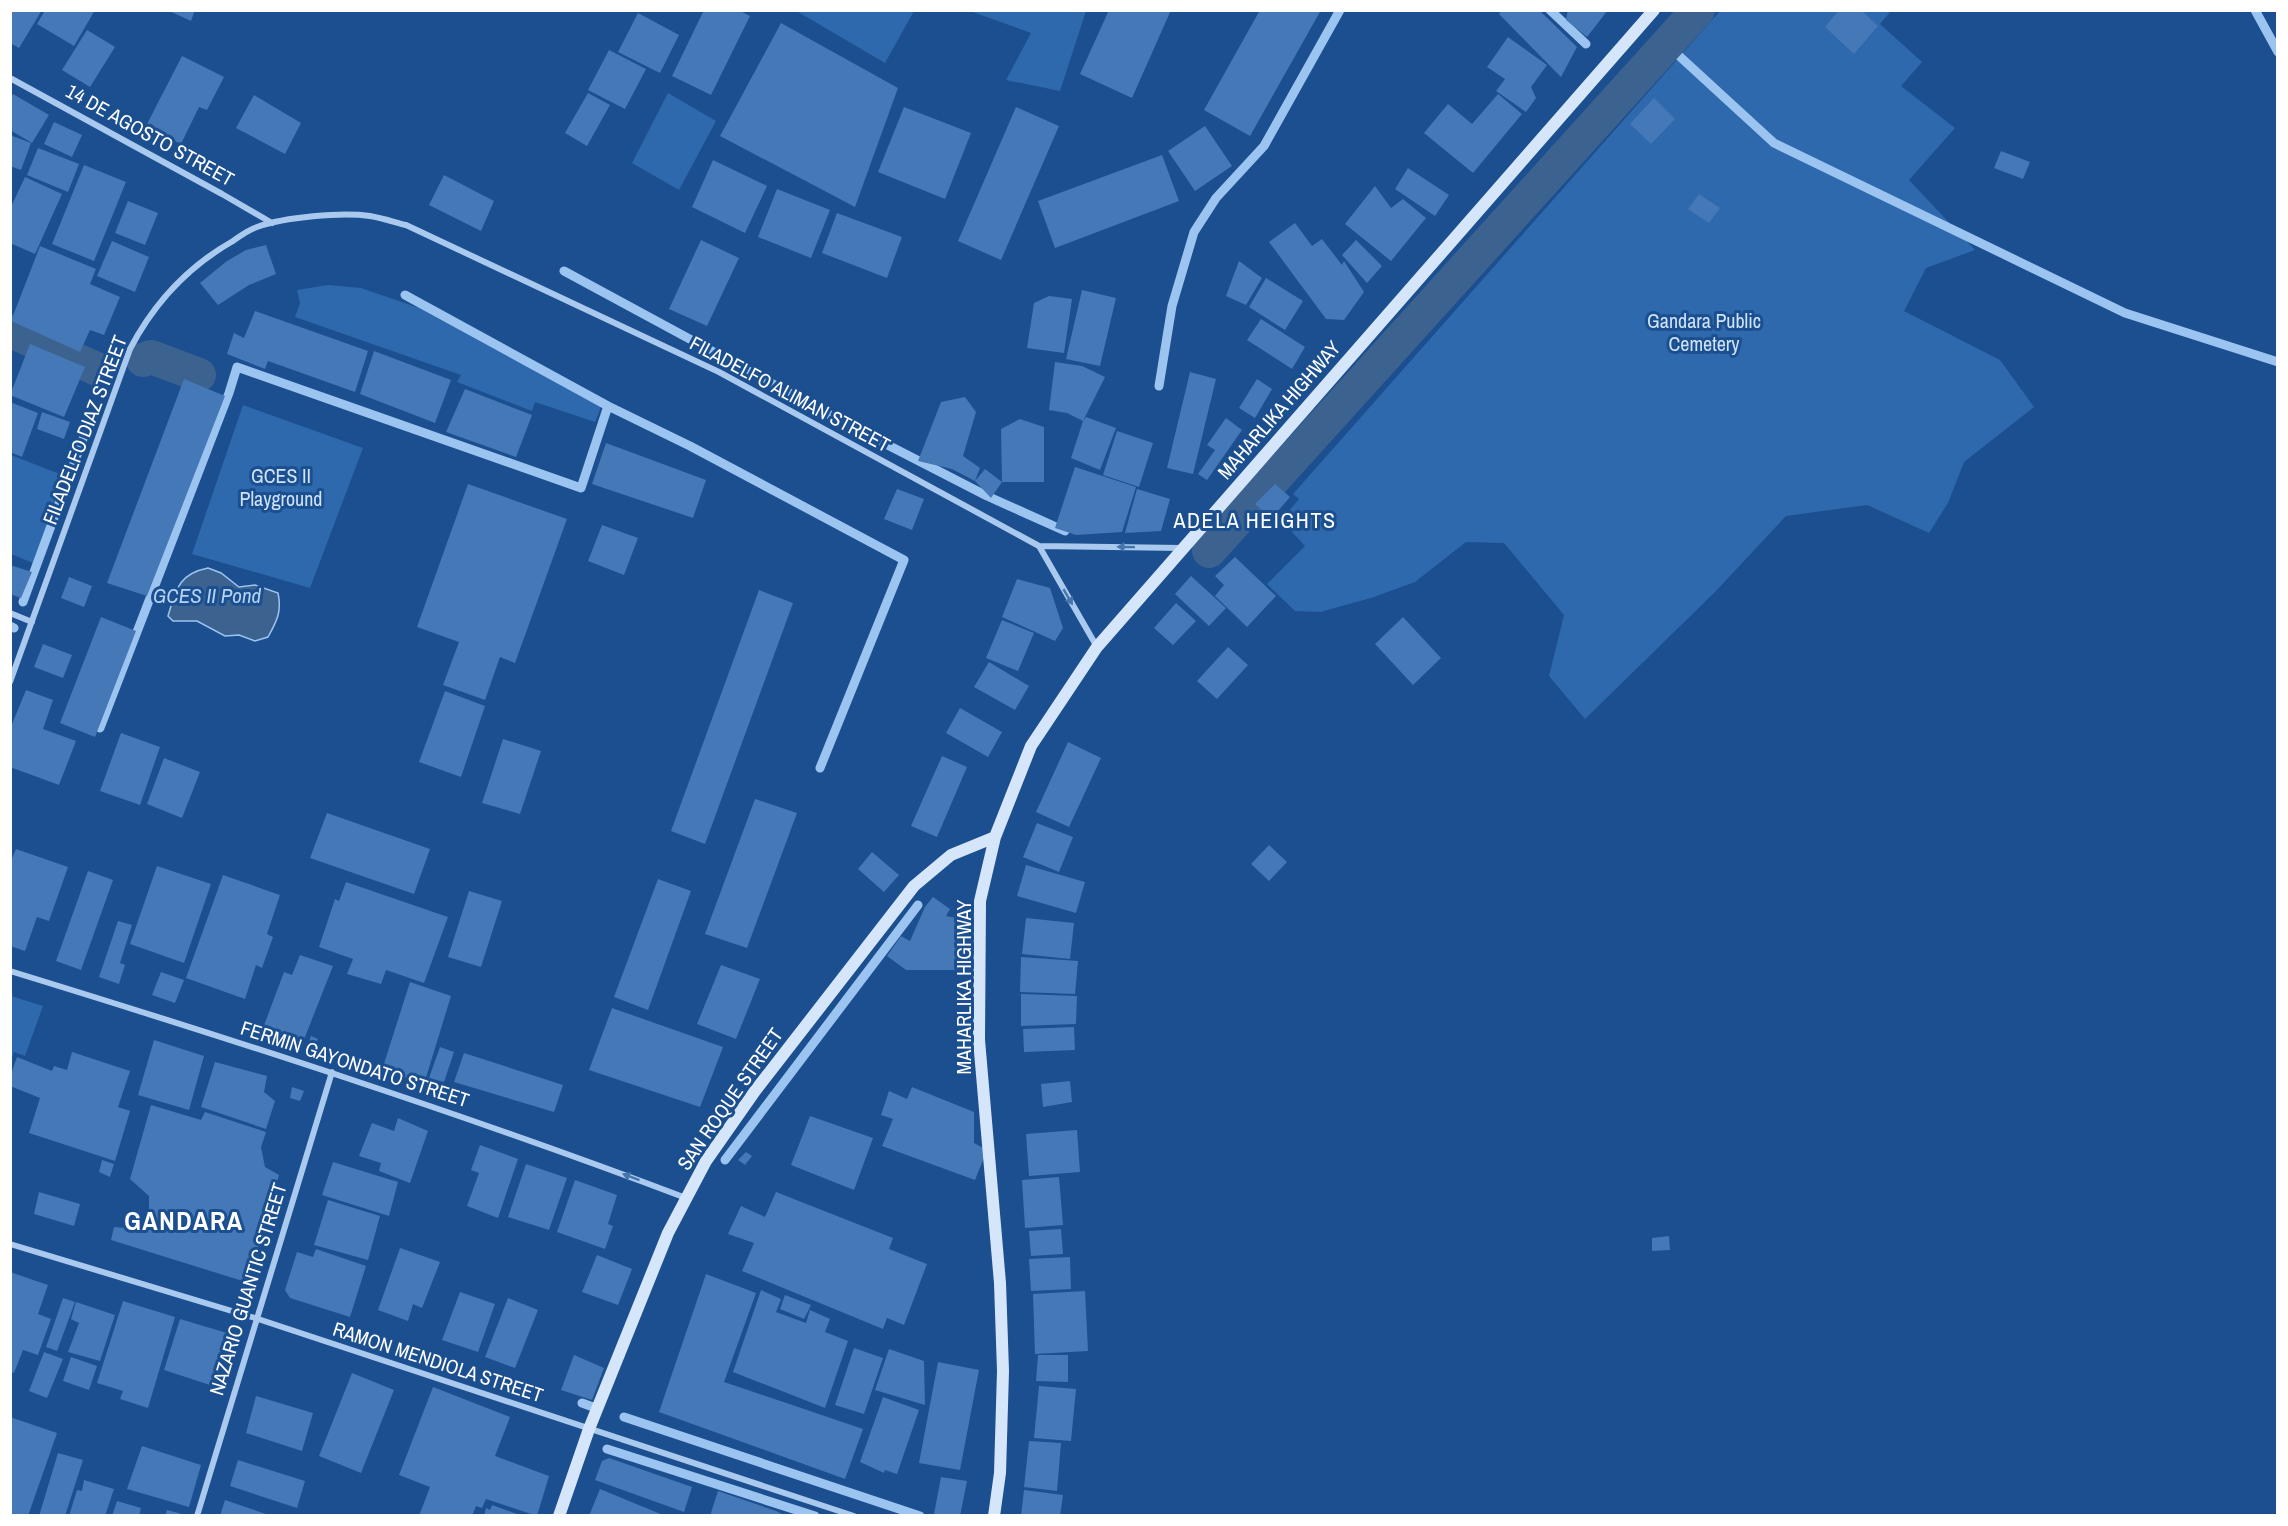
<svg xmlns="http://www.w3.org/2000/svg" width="2288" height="1526" font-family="'Archivo Narrow',sans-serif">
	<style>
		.green { fill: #2e69ad }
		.water { fill: #3c6290; stroke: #9cc4f0; stroke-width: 1.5 }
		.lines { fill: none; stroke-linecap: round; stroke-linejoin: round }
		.stream { stroke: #9cc4f0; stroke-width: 9 }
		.canal { stroke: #3c6290; stroke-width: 34 }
		.building { fill: #4478b7 }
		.street { stroke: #a9c9ee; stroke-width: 6 }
		.secondary { stroke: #d6e6fa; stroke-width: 12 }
		.oneway { fill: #4674ac }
		.labels { text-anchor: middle; stroke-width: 6; stroke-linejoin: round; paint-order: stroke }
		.street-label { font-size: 20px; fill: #fff; stroke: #1b4f8f }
		.park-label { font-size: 20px; fill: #cfe3fa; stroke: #1b4f8f }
		.water-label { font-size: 21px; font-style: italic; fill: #b5d3f5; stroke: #1b4f8f }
		.quarter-label { font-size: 22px; letter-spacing: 1.5px; fill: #fff; stroke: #1b4f8f }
		.district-label { font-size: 26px; font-weight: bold; letter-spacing: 1.5px; fill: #fff; stroke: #1b4f8f }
	</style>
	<rect width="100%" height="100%" fill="#1b4f8f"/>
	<!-- green -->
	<path class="green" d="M 800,10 L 914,10 L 914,11 L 885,63 L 798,12 Z
		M 970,11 L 1086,11 L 1060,91 L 1006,80 L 1031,33 Z
		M 1720,11 L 1891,11 L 1880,24 L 1922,62 L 1901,86 L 1955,128 L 1909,180 L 1975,250 L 1926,268 L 1904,311 L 2000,360 L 2034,407 L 1964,462 L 1948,503 L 1929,533 L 1867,505 L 1786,516 L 1715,592 L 1585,719 L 1549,676 L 1564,615 L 1504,543 L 1466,542 L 1415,582 L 1371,598 L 1320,612 L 1295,611 L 1267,584 L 1305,546 L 1281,520 L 1299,499 L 1293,494 Z
		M 668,93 L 716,121 L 679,190 L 632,163 Z
		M 328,285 L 361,288 L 419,308 L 601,407 L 595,422 L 535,402 L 532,411 L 457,382 L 461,375 L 295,317 L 300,303 L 297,290 Z
		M 243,405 L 363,448 L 310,588 L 192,554 Z
		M 11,455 L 65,476 L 33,563 L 11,554 Z
		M 11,996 L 43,1006 L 25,1056 L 14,1052 L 11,1060 Z"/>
	<!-- water -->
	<path class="water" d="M 208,568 L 221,573 L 239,587 L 255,585 L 278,593 C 282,611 277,621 268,637 L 255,641 L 239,635 L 225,636 L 197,621 L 173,621 L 168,616 C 176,590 178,574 208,568 Z"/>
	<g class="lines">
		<!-- stream -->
		<path class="stream" d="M 1550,10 L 1586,44
			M 2255,10 L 2278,52
			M 1655,59 L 1677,54 L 1774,143 L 2125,313 L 2278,362
			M 564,271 L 843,422 L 987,496 L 1065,531
			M 405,295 L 608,406 L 690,446 L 904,560 L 820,768
			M 1159,386 L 1172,306 L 1194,232 L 1216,198 L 1264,146 L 1340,10
			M 23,602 L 87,428
			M 10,626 L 14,628
			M 100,728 L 229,393 L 237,367 L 581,488 L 608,406
			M 725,1160 L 918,905
			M 582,1403 L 593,1407
			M 624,1417 L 920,1516
			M 607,1449 L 815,1516"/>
		<!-- canal -->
		<path class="canal" d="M 10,331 L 97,369
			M 143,360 L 151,357 L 199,375
			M 1209,551 L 1698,10"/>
	</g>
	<!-- building -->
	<path class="building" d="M 10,10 L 42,10 L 19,48 L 10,43 Z
		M 45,10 L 95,10 L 74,46 L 37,24 Z
		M 167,10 L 195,10 L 191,21 Z
		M 704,10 L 738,10 L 750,16 L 711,95 L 672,76 Z
		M 1109,10 L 1171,10 L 1132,98 L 1080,74 Z
		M 1260,10 L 1321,10 L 1250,136 L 1204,110 Z
		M 1502,10 L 1539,10 L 1577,47 L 1561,77 L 1499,14 Z
		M 1568,10 L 1608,10 L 1587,37 L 1566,20 Z
		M 1839,10 L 1861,10 L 1878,26 L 1854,54 L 1825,27 Z
		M 638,13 L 679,35 L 660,73 L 618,52 Z
		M 781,23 L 898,88 L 855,207 L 720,136 Z
		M 87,30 L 115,47 L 90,87 L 62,70 Z
		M 1508,37 L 1547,65 L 1531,87 L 1536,98 L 1526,112 L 1496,91 L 1505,79 L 1487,67 Z
		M 609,50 L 646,69 L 625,109 L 588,90 Z
		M 182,56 L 224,77 L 207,110 L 199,107 L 181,144 L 146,126 Z
		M 588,93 L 610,105 L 587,146 L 565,133 Z
		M 13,94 L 49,115 L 32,143 L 10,130 L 10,99 Z
		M 1498,94 L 1522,114 L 1473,173 L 1424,133 L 1448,104 L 1472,124 Z
		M 254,95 L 301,123 L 285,154 L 236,128 Z
		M 1654,98 L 1675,119 L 1651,144 L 1630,124 Z
		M 904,107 L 971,133 L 945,199 L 878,172 Z
		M 1016,107 L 1059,126 L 1001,260 L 958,241 Z
		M 54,122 L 82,135 L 72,157 L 44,144 Z
		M 1205,126 L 1232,166 L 1195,191 L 1168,151 Z
		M 10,135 L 31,143 L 21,170 L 10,166 Z
		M 38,148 L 79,164 L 68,192 L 27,175 Z
		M 2001,151 L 2030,162 L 2023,179 L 1994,168 Z
		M 1162,155 L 1179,201 L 1055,248 L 1038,201 Z
		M 713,160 L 767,186 L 745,233 L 692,207 Z
		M 84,165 L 126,182 L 94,261 L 52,244 Z
		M 1408,168 L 1449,195 L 1435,216 L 1395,189 Z
		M 444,175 L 494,201 L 481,231 L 429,205 Z
		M 25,177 L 62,194 L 35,254 L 10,243 L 10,209 Z
		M 1375,186 L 1391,208 L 1403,199 L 1426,218 L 1391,261 L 1345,224 Z
		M 777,189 L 830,210 L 811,258 L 758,237 Z
		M 1699,194 L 1720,208 L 1709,223 L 1688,209 Z
		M 128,201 L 158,213 L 145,245 L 115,233 Z
		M 837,213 L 902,237 L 887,278 L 822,253 Z
		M 1295,223 L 1312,246 L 1322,239 L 1342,265 L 1344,261 L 1364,292 L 1344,320 L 1326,319 L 1269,242 Z
		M 701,240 L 739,258 L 707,326 L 669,309 Z
		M 1356,240 L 1382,266 L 1367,283 L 1342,255 Z
		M 112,241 L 149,257 L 135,292 L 97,276 Z
		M 266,245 L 276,274 L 249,285 L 218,305 L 200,283 L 227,261 L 246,250 Z
		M 40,246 L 96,269 L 90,284 L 120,297 L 104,335 L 90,330 L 80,352 L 11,321 Z
		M 1239,261 L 1262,278 L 1246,305 L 1226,296 Z
		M 1266,278 L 1303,301 L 1285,330 L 1249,307 Z
		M 1082,290 L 1116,298 L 1100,366 L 1066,359 Z
		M 1049,296 L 1072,299 L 1064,353 L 1027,348 L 1034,303 Z
		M 255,311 L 368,351 L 355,392 L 268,361 L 265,369 L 227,354 L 234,333 L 244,338 Z
		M 1261,319 L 1305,347 L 1292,369 L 1247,340 Z
		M 30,344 L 85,367 L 64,417 L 10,395 Z
		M 374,351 L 451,380 L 435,423 L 360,394 Z
		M 1055,362 L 1082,366 L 1105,377 L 1083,421 L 1086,417 L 1116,428 L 1100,470 L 1071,458 L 1083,421 L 1067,413 L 1049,410 Z
		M 1190,372 L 1216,379 L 1193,474 L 1167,468 Z
		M 184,379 L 225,396 L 147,596 L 107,583 Z
		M 1257,379 L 1272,389 L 1255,418 L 1239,408 Z
		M 465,389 L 532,415 L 516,457 L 446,432 Z
		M 965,397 L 976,412 L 963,456 L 980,468 L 975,481 L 952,469 L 918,461 L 941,402 Z
		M 10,402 L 38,413 L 22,457 L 10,452 Z
		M 42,412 L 70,422 L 64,439 L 37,429 Z
		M 1226,418 L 1242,430 L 1207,480 L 1198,474 L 1215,450 L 1207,445 Z
		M 1020,419 L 1044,427 L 1044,482 L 1002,482 L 1001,429 Z
		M 1117,431 L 1153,443 L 1139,487 L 1103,475 Z
		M 606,443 L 706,480 L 693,518 L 592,484 Z
		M 1075,467 L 1136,487 L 1122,532 L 1076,535 L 1055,528 Z
		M 985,469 L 1002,482 L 991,498 L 975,481 Z
		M 468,484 L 567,519 L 515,663 L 500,657 L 485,700 L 443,685 L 459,642 L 417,627 Z
		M 1275,484 L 1290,497 L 1271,519 L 1255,504 Z
		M 897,489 L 924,499 L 912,530 L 884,519 Z
		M 1137,489 L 1170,499 L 1161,531 L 1125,533 Z
		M 602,525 L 638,538 L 624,575 L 588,561 Z
		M 1235,557 L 1276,596 L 1247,627 L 1215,596 L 1224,585 L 1215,576 Z
		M 10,565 L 32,572 L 21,598 L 10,594 Z
		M 1191,576 L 1226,608 L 1209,626 L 1175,594 Z
		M 69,577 L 92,586 L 84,607 L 61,598 Z
		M 1017,579 L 1050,588 L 1063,628 L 1055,641 L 1002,617 Z
		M 759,590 L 793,603 L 705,844 L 671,831 Z
		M 1176,603 L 1196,621 L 1173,645 L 1154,628 Z
		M 101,617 L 136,631 L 95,737 L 60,723 Z
		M 1403,617 L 1441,658 L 1413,685 L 1375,644 Z
		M 1002,620 L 1034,633 L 1018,671 L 986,658 Z
		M 43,644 L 72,655 L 63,678 L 34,667 Z
		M 1228,647 L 1248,665 L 1217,699 L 1197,681 Z
		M 989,662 L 1029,686 L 1015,710 L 974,687 Z
		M 26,690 L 53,700 L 43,729 L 76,741 L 59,785 L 10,767 L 10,729 Z
		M 445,691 L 485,706 L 461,777 L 419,762 Z
		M 960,708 L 1002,732 L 988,757 L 946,733 Z
		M 121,733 L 160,747 L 140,805 L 100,791 Z
		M 503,739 L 541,751 L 520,814 L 482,803 Z
		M 1068,742 L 1101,758 L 1069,827 L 1036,812 Z
		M 942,756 L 967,767 L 937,837 L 911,826 Z
		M 164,758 L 200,772 L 182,818 L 147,804 Z
		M 755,799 L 797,813 L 747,948 L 705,934 Z
		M 327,813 L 430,849 L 414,894 L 310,858 Z
		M 1037,823 L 1073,837 L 1059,872 L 1023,857 Z
		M 1269,845 L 1287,862 L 1269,881 L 1251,864 Z
		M 16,849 L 68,867 L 49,921 L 37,917 L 25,951 L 10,946 L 10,863 Z
		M 872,852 L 899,875 L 884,892 L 858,869 Z
		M 1026,865 L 1085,882 L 1076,913 L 1017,896 Z
		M 157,866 L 211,884 L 184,963 L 130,944 Z
		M 88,871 L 113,880 L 81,970 L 56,961 Z
		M 223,875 L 280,895 L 267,934 L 273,937 L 262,968 L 256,965 L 245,999 L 186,978 Z
		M 658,879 L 691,891 L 648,1010 L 614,997 Z
		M 346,882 L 448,917 L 424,983 L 386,970 L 381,984 L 347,974 L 353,959 L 319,947 L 335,899 L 339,901 Z
		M 469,891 L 502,901 L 481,967 L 448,957 Z
		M 933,897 L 950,909 L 946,916 L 963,919 L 963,970 L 906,970 L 887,956 L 901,936 L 910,941 L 925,907 Z
		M 1026,918 L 1074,923 L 1070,959 L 1022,954 Z
		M 118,921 L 132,925 L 120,963 L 125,965 L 119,984 L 99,977 Z
		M 300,955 L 333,966 L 303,1042 L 263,1028 L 284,972 L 292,975 Z
		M 1021,957 L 1078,961 L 1075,994 L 1020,992 Z
		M 721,965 L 760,979 L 736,1039 L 697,1024 Z
		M 161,972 L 184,980 L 175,1003 L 152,995 Z
		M 410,982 L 451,996 L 424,1084 L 382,1070 Z
		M 1021,994 L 1077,996 L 1076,1024 L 1021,1026 Z
		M 612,1008 L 723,1047 L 700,1107 L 589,1070 Z
		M 1074,1027 L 1075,1050 L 1024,1052 L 1023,1029 Z
		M 311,1036 L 318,1039 L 314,1047 L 308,1045 Z
		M 154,1040 L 204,1056 L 189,1110 L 138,1095 Z
		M 440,1047 L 454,1052 L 444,1082 L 429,1078 Z
		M 72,1052 L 130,1071 L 118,1107 L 130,1111 L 115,1161 L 29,1133 L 40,1098 L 10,1086 L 10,1077 L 17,1057 L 52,1071 L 54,1066 L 67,1070 Z
		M 464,1053 L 563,1085 L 554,1112 L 454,1082 Z
		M 215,1062 L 267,1076 L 264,1092 L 275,1101 L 266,1129 L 201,1107 Z
		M 1070,1081 L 1072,1102 L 1043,1107 L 1041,1084 Z
		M 292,1087 L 304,1091 L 300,1101 L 290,1098 Z
		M 912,1087 L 974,1112 L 974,1143 L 987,1150 L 975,1180 L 882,1146 L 893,1119 L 881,1115 L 889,1091 L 907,1099 Z
		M 151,1105 L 201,1120 L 205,1112 L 266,1132 L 261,1147 L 265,1167 L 279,1175 L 249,1283 L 111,1240 L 114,1227 L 137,1229 L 149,1212 L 149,1196 L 130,1179 Z
		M 810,1116 L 873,1138 L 854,1190 L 791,1165 Z
		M 398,1118 L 428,1131 L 410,1183 L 379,1171 L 381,1163 L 359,1156 L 372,1123 L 394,1131 Z
		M 1077,1130 L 1080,1172 L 1029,1176 L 1026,1134 Z
		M 480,1145 L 518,1159 L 498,1218 L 467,1206 L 479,1173 L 471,1170 Z
		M 746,1152 L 752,1156 L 745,1165 L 738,1160 Z
		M 102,1160 L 114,1164 L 110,1177 L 99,1172 Z
		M 333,1162 L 398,1182 L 389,1216 L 322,1195 Z
		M 526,1164 L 567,1178 L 549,1230 L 508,1217 Z
		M 1059,1177 L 1063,1225 L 1025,1228 L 1022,1180 Z
		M 575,1180 L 617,1195 L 608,1224 L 613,1226 L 605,1249 L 557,1232 Z
		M 39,1192 L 80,1204 L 74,1226 L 34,1214 Z
		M 776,1192 L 893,1238 L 889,1249 L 927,1264 L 904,1325 L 887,1318 L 883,1329 L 742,1271 L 754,1243 L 728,1234 L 741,1206 L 765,1217 Z
		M 328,1200 L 380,1216 L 368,1260 L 314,1245 Z
		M 1061,1229 L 1063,1254 L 1031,1256 L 1029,1231 Z
		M 1669,1236 L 1670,1250 L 1652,1251 L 1652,1238 Z
		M 400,1248 L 440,1262 L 422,1308 L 413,1304 L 408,1321 L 378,1310 Z
		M 316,1249 L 366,1266 L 350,1317 L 290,1298 L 285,1290 L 297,1252 L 313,1257 Z
		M 597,1255 L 632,1269 L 618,1305 L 582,1292 Z
		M 1070,1257 L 1071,1289 L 1031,1291 L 1029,1259 Z
		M 10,1272 L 48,1285 L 38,1314 L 51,1319 L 38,1355 L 23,1350 L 14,1373 L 10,1372 Z
		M 706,1274 L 756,1293 L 724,1382 L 863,1429 L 845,1479 L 659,1412 Z
		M 761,1290 L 781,1299 L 776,1312 L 806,1323 L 810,1310 L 830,1319 L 825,1332 L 848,1341 L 825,1408 L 733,1372 Z
		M 1085,1291 L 1088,1351 L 1035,1354 L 1033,1294 Z
		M 460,1292 L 495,1304 L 478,1352 L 442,1340 Z
		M 785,1295 L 811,1305 L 804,1319 L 780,1309 Z
		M 63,1298 L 75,1302 L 57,1351 L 46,1347 Z
		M 508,1298 L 538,1310 L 515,1368 L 485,1357 Z
		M 123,1301 L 175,1317 L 148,1408 L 120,1399 L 123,1391 L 97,1383 Z
		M 76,1302 L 115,1315 L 100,1361 L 68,1352 L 79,1323 L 71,1319 Z
		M 180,1319 L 227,1333 L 210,1385 L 164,1370 Z
		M 854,1348 L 883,1358 L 864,1414 L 835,1405 Z
		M 889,1349 L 924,1361 L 925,1405 L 875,1390 Z
		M 44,1352 L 63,1359 L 47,1398 L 29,1391 Z
		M 574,1355 L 604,1368 L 592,1400 L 561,1390 Z
		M 1038,1355 L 1068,1355 L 1068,1382 L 1036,1381 Z
		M 71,1357 L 97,1366 L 89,1390 L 63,1381 Z
		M 938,1362 L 979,1370 L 960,1470 L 919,1463 Z
		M 352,1373 L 394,1390 L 361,1473 L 319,1456 Z
		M 1039,1386 L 1076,1389 L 1071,1441 L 1034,1438 Z
		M 433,1387 L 510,1417 L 495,1456 L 549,1476 L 537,1516 L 486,1499 L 482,1508 L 476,1506 L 472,1516 L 419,1516 L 430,1487 L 399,1475 Z
		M 256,1396 L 313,1413 L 302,1451 L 246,1433 Z
		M 883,1397 L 919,1410 L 897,1474 L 885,1470 L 884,1473 L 860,1462 Z
		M 10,1417 L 57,1433 L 28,1516 L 10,1516 Z
		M 1029,1441 L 1061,1443 L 1057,1491 L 1024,1487 Z
		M 142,1446 L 201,1465 L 189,1507 L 127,1489 Z
		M 58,1453 L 83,1460 L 65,1516 L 39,1516 Z
		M 609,1458 L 692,1487 L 684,1512 L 595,1480 L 602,1461 Z
		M 238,1460 L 305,1481 L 297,1508 L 230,1486 Z
		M 941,1477 L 967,1481 L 960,1516 L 934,1514 Z
		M 84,1480 L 114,1489 L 105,1516 L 69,1516 L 77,1490 L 82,1491 Z
		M 600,1489 L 663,1515 L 663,1516 L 589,1516 Z
		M 1024,1490 L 1063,1495 L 1060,1516 L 1021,1516 Z
		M 718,1491 L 776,1511 L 786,1516 L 710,1516 Z
		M 225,1500 L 269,1515 L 269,1516 L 220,1516 Z
		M 117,1501 L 141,1508 L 139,1516 L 112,1516 Z
		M 492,1505 L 520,1515 L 520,1516 L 484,1516 L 486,1508 L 490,1510 Z
		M 167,1510 L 186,1515 L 186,1516 L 165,1516 Z"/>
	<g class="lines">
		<!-- street -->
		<path class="street" d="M 10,78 L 222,194 L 272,223
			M 1039,546 L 1097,647
			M 10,613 L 32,622
			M 10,682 L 130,349 C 154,303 187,267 233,241 C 240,236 248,230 257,227 C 285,217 341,212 370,216 C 382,218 394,222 406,225 L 719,372 L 1039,546 L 1182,548
			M 10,971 C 238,1041 464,1114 686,1198
			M 10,1244 L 255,1318 L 854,1516
			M 197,1516 L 332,1072"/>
		<!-- secondary -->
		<path class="secondary" d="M 559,1516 L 589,1429 L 668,1233 L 706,1161 L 755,1091 L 914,886 L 951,855 L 995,837
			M 994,1516 L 1000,1473 L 1003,1371 L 1000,1283 L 979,1040 L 980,901 L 995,837 L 1031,746 L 1097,647 L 1654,10"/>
	</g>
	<!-- one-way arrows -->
	<defs><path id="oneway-solid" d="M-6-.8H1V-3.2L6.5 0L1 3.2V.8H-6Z" transform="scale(1.5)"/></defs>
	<g class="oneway">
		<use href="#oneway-solid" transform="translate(1126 547) rotate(-179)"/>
		<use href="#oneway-solid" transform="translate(1068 597) rotate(60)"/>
		<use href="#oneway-solid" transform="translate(631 1177) rotate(-159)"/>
	</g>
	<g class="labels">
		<!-- street labels -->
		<g class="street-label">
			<text transform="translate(150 135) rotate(29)" y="7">14 DE AGOSTO STREET</text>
			<text transform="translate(790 394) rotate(28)" y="7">FILADELFO ALIMAN STREET</text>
			<text transform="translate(1279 410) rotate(-49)" y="7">MAHARLIKA HIGHWAY</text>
			<text transform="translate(85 430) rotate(-69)" y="7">FILADELFO DIAZ STREET</text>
			<text transform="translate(964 987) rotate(-90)" y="7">MAHARLIKA HIGHWAY</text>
			<text transform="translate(355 1064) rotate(18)" y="7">FERMIN GAYONDATO STREET</text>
			<text transform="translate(730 1099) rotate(-55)" y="7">SAN ROQUE STREET</text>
			<text transform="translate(248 1289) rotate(-73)" y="7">NAZARIO GUANTIC STREET</text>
			<text transform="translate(438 1362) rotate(18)" y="7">RAMON MENDIOLA STREET</text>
		</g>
		<!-- park labels -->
		<g class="park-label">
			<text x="1704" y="328">Gandara Public<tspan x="1704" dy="23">Cemetery</tspan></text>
			<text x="281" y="483">GCES II<tspan x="281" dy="23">Playground</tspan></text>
		</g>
		<!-- water labels -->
		<g class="water-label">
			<text x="207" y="603">GCES II Pond</text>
		</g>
		<!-- quarter labels -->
		<g class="quarter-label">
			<text x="1255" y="528">ADELA HEIGHTS</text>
		</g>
		<!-- district labels -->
		<g class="district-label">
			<text x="184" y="1230">GANDARA</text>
		</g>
	</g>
	<!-- border -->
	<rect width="2288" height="1526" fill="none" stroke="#ffffff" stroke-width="24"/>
</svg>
